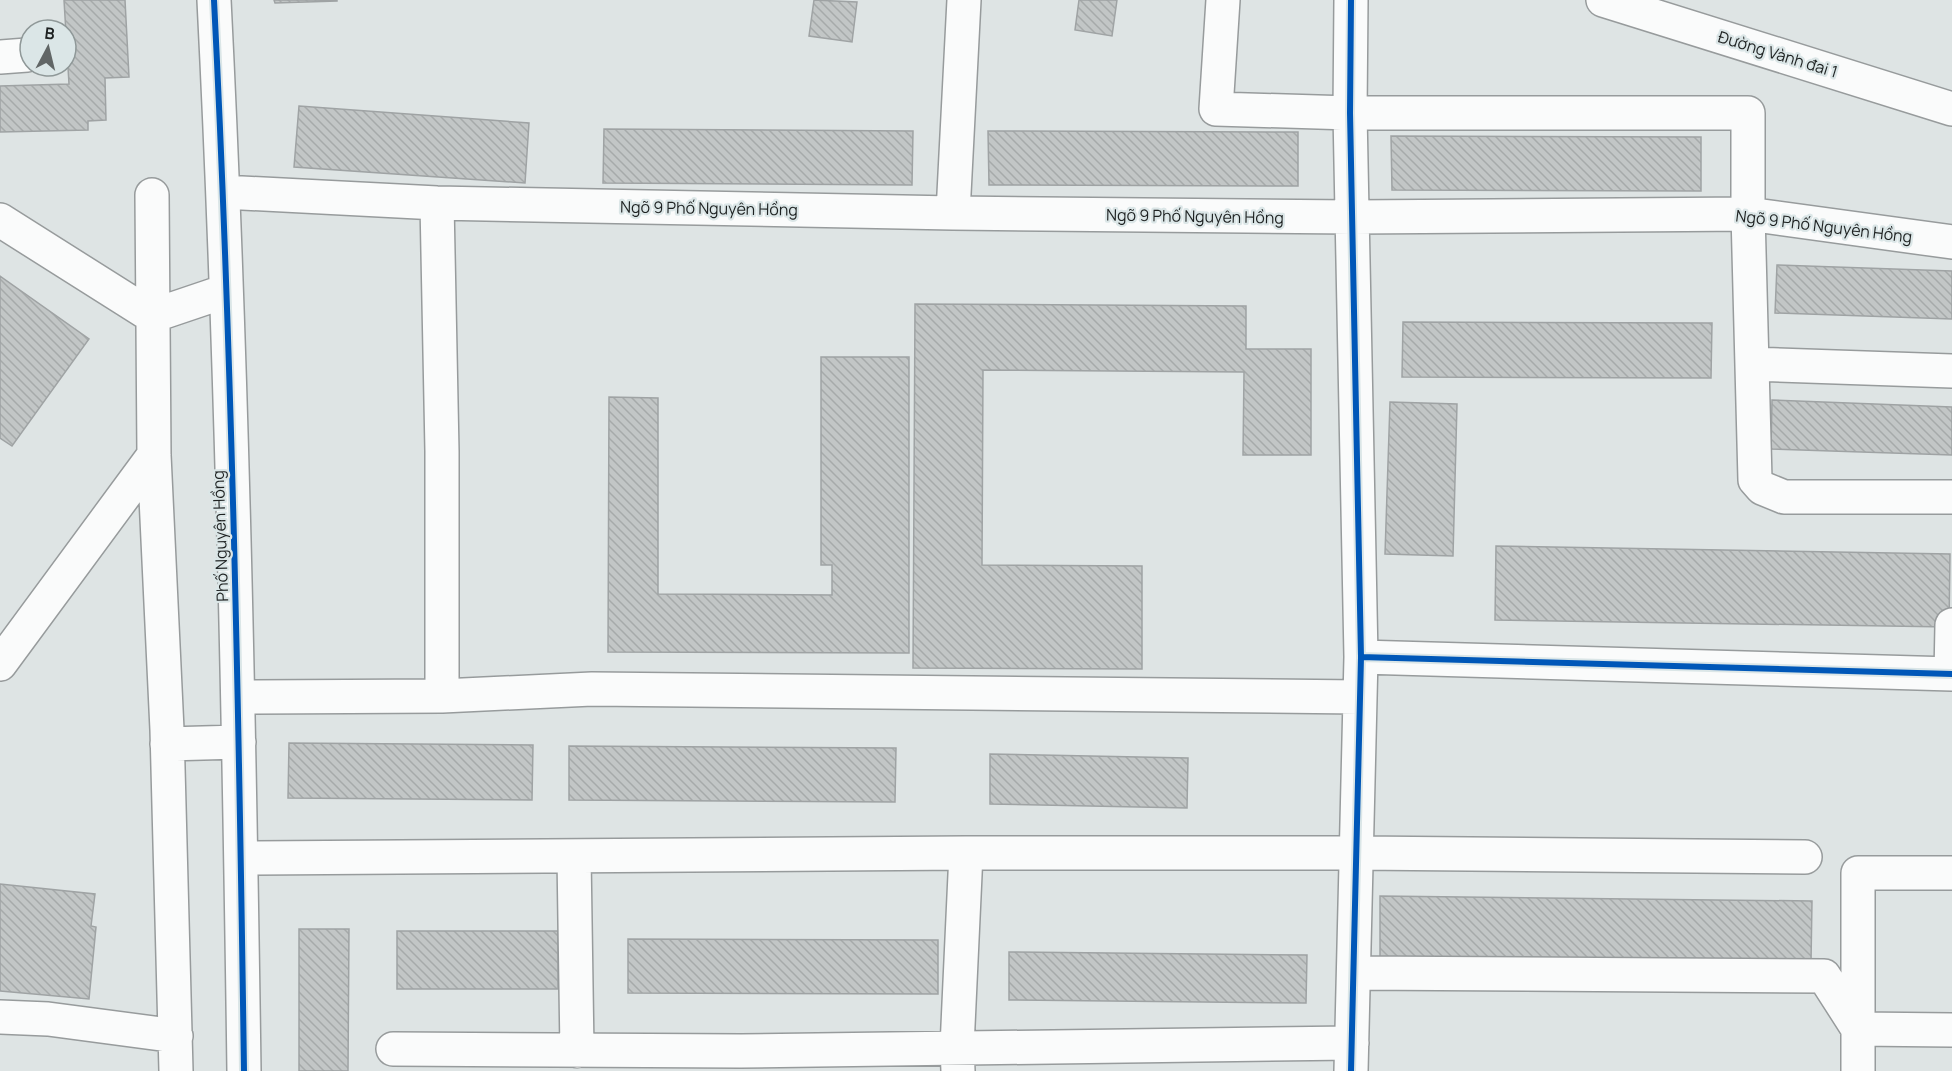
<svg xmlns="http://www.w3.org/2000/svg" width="1952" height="1071" font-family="Manrope,sans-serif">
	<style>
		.building { fill: url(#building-back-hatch); stroke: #9fa3a4; stroke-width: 1.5 }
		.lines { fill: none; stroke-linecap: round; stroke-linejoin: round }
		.minor-casing { stroke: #979b9c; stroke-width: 36 }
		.minor { stroke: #fafbfb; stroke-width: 33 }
		.cycleway-casing { stroke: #dbe6e7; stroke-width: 10 }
		.cycleway { stroke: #0057b8; stroke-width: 6 }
		.labels { text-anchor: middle; stroke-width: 4.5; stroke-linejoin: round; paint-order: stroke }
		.street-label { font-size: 16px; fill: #1e2222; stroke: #dbe6e7 }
	</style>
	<defs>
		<pattern id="building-back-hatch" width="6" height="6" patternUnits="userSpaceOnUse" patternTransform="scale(1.5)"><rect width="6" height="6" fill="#c2c6c6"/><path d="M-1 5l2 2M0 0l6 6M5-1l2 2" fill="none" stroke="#a6aaaa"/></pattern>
	</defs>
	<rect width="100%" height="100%" fill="#dee4e4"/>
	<!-- building -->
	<path class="building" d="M 64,0 L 125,0 L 129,77 L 105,78 L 106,120 L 88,121 L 88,130 L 0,132 L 0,86 L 69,84 Z
		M 274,0 L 337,0 L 337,1 L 275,3 Z
		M 814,0 L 857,2 L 852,42 L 809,36 Z
		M 1079,0 L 1117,0 L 1112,36 L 1075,30 Z
		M 299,106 L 529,123 L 525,183 L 294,167 Z
		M 604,129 L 913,131 L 912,185 L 603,183 Z
		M 988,131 L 1298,132 L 1298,186 L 989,185 Z
		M 1391,136 L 1701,137 L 1701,191 L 1392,190 Z
		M 1777,265 L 1952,271 L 1952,319 L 1775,313 Z
		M 0,276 L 89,339 L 12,446 L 0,438 Z
		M 915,304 L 1246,306 L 1246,349 L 1311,349 L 1311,455 L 1243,455 L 1244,372 L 983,370 L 982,565 L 1142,566 L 1142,669 L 913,668 Z
		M 1403,322 L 1712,323 L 1711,378 L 1402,377 Z
		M 821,357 L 909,357 L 909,653 L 608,652 L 609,397 L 658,398 L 658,594 L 832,595 L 832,565 L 821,565 Z
		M 1772,400 L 1952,407 L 1952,455 L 1771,449 Z
		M 1390,402 L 1457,404 L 1453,556 L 1385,554 Z
		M 1496,546 L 1950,554 L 1949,627 L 1495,620 Z
		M 289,743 L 533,745 L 532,800 L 288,798 Z
		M 569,746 L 896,748 L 895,802 L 569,800 Z
		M 990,754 L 1188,758 L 1187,808 L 990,804 Z
		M 0,884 L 95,894 L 91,926 L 96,927 L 89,999 L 0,991 Z
		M 1380,896 L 1812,901 L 1811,963 L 1380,958 Z
		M 299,929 L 349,929 L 348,1071 L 299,1071 Z
		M 397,931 L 558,931 L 558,989 L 397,989 Z
		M 628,939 L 938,940 L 938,994 L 628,993 Z
		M 1009,952 L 1307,955 L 1306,1003 L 1009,1000 Z"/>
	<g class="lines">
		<!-- minor casing -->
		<g class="minor-casing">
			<path id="minor" d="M 214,0 C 232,357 239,714 244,1071
				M 1223,0 L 1216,109 L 1350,113 L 1748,113 L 1748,214 L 1755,480 L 1762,488 L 1784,497 L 1952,497
				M 1603,0 L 1952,109
				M 0,57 L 27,55
				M 223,192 L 437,203 L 953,213 L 1353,217 L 1748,214 L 1952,242
				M 152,195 L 154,455 L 167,730 L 176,1071
				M 437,203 L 442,451 L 442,696
				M 953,213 L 964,0
				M 0,220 L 152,316
				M 152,316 L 226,291
				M 1752,364 L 1952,371
				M 1361,657 L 1952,674
				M 0,664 L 154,455
				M 1951,674 L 1952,625
				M 238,697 L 442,696 L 592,689 L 1360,697
				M 167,744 L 239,742
				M 574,856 L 577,1051
				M 241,858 L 966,853 L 1357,853 L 1805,857
				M 1354,973 L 1824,976 L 1858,1029 L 1952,1030
				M 0,1017 L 48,1019 L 176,1036
				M 393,1049 L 741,1051 L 1352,1043
				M 958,1071 L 957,1047 L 966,853
				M 1351,1071 L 1361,657 L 1350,113 L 1351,0
				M 1858,1071 L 1858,873 L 1952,873"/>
		</g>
		<!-- minor -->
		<use href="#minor" class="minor"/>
		<!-- cycleway casing -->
		<g class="cycleway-casing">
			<path id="cycleway" d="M 214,0 C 232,357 239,714 244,1071
				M 1361,657 L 1952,674
				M 1351,1071 L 1361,657 L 1350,113 L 1351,0"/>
		</g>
		<!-- cycleway -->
		<use href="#cycleway" class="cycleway"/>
	</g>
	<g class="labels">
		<!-- street labels -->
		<g class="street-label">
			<text transform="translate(1778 54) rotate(17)" y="6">Đường Vành đai 1</text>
			<text transform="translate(709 208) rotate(1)" y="6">Ngõ 9 Phố Nguyên Hồng</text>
			<text transform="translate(1195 216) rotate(1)" y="6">Ngõ 9 Phố Nguyên Hồng</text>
			<text transform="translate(1824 226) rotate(7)" y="6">Ngõ 9 Phố Nguyên Hồng</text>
			<text transform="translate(220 536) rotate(-92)" y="6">Phố Nguyên Hồng</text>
		</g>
	</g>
	<!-- north arrow -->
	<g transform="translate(48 48) rotate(7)"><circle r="28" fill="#dbe6e7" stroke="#8f9898" stroke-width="1.5"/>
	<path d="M0-4.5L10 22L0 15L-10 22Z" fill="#616666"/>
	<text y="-9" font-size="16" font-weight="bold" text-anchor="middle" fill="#1e2222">B</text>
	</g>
</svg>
